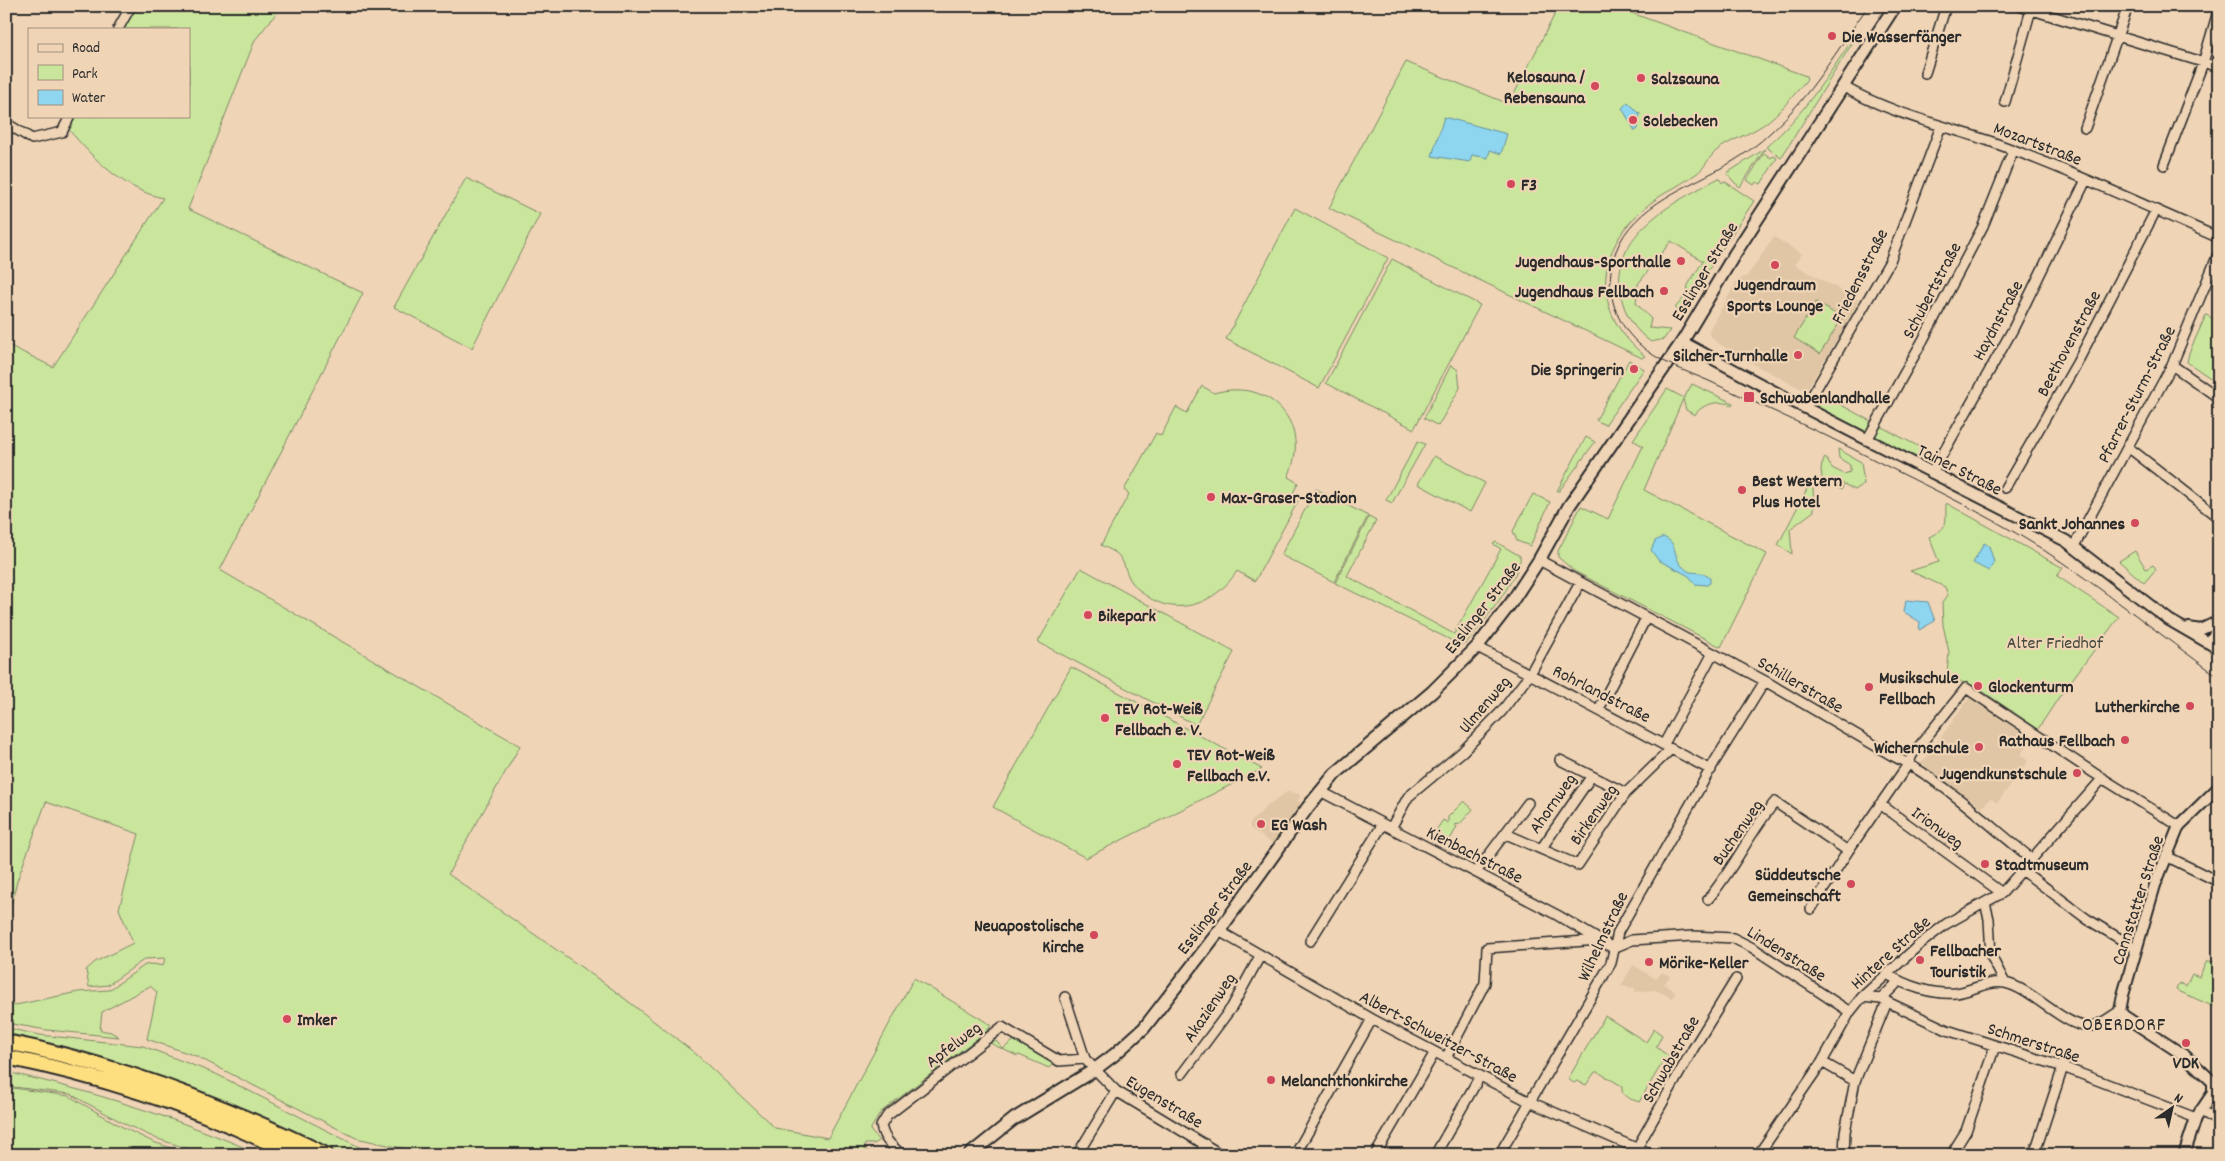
<svg xmlns="http://www.w3.org/2000/svg" width="2225" height="1161" font-family="Dekko,sans-serif">
	<style>
		.built { fill: #e0c6a4 }
		.green { fill: #cae59c; stroke: #7a8864 }
		.water { fill: #8ed5f0; stroke: #6691a1 }
		.lines { fill: none; stroke-linecap: round; stroke-linejoin: round }
		.minor-casing { stroke: #2b2b2b; stroke-width: 12 }
		.tertiary-casing { stroke: #2b2b2b; stroke-width: 14 }
		.secondary-casing { stroke: #2b2b2b; stroke-width: 15 }
		.trunk-casing { stroke: #2b2b2b; stroke-width: 18 }
		.minor { stroke: #efd4b6; stroke-width: 9 }
		.tertiary { stroke: #efd4b6; stroke-width: 10 }
		.secondary { stroke: #efd4b6; stroke-width: 11 }
		.trunk { stroke: #fedf80; stroke-width: 14 }
		.tram { stroke: #2b2b2b; stroke-width: 1 }
		.poi-dot { fill: #d1495b; stroke: #efd4b6; stroke-width: 2 }
		.labels { text-anchor: middle; stroke-width: 4.5; stroke-linejoin: round; paint-order: stroke }
		.poi-label { font-size: 18px; font-weight: bold; fill: #2b2b2b; stroke: #efd4b6; text-anchor: start }
		.street-label { font-size: 18px; fill: #2b2b2b; stroke: #efd4b6 }
		.park-label { font-size: 18px; fill: #43473c; stroke: #efd4b6 }
		.neighbourhood-label { font-size: 19px; letter-spacing: 1px; fill: #2b2b2b; stroke: #efd4b6 }
	</style>
	<rect width="100%" height="100%" fill="#efd4b6"/>
	<filter id="ink" filterUnits="userSpaceOnUse"><feTurbulence type="fractalNoise" baseFrequency=".02" numOctaves="2"/><feDisplacementMap in="SourceGraphic" scale="10" xChannelSelector="R" yChannelSelector="G"/><feConvolveMatrix kernelMatrix="1 2 1 2 8 2 1 2 1" color-interpolation-filters="sRGB"/></filter>
	<g filter="url(#ink)">
		<!-- built -->
		<path class="built" d="M 1774,237 L 1802,254 L 1795,265 L 1860,301 L 1806,391 L 1741,358 L 1715,341 L 1709,334 L 1709,330 L 1737,281 L 1748,275 Z
			M 1971,696 L 2031,740 L 2020,755 L 2028,761 L 1997,803 L 1990,798 L 1982,808 L 1921,764 Z
			M 1287,792 L 1295,793 L 1300,795 L 1298,801 L 1301,803 L 1273,844 L 1250,828 L 1250,823 L 1268,805 Z
			M 1633,965 L 1656,979 L 1662,972 L 1670,976 L 1664,984 L 1676,992 L 1672,998 L 1655,990 L 1635,992 L 1635,988 L 1621,986 Z"/>
		<!-- green -->
		<path class="green" d="M 134,6 L 282,6 L 255,40 L 188,209 L 363,293 L 220,570 L 520,746 L 448,874 L 611,988 L 696,1054 L 775,1128 L 828,1138 L 914,978 L 991,1025 L 988,1030 L 881,1112 L 870,1130 L 879,1141 L 874,1144 L 865,1144 L 864,1150 L 881,1155 L 415,1155 L 415,1151 L 356,1138 L 196,1056 L 147,1039 L 157,992 L 150,986 L 102,1012 L 100,1030 L 111,1032 L 119,1037 L 47,1030 L 6,1023 L 6,1007 L 78,992 L 109,990 L 145,965 L 153,964 L 163,966 L 165,958 L 145,959 L 108,985 L 89,987 L 86,970 L 95,962 L 133,943 L 119,909 L 139,834 L 46,802 L 17,881 L 6,927 L 6,344 L 53,367 L 163,198 C 123,189 95,160 69,130 L 76,116 L 189,116 L 189,29 L 121,29 Z
			M 1559,6 L 1612,6 L 1806,76 L 1807,79 C 1794,95 1780,113 1763,125 C 1748,135 1730,140 1716,151 C 1708,158 1705,168 1696,174 C 1676,188 1654,197 1637,215 C 1592,260 1596,317 1645,356 L 1642,358 L 1329,208 L 1406,62 L 1509,104 Z
			M 1855,36 L 1856,37 L 1781,158 L 1766,147 C 1802,117 1828,75 1855,36 Z
			M 1765,149 L 1740,187 L 1734,182 L 1727,173 Z
			M 1764,153 L 1771,158 L 1773,156 L 1777,158 L 1761,184 L 1756,182 L 1754,185 L 1747,180 Z
			M 466,178 L 540,214 L 472,348 L 394,307 Z
			M 1719,178 L 1722,183 L 1724,181 L 1754,201 L 1679,314 L 1675,308 L 1687,294 L 1688,285 L 1703,261 L 1671,241 L 1638,284 L 1636,303 L 1651,319 L 1649,328 L 1670,330 L 1664,339 L 1651,342 C 1636,332 1624,314 1621,295 C 1609,233 1673,203 1719,178 Z
			M 1295,208 L 1388,258 L 1319,388 L 1226,339 Z
			M 1392,259 L 1480,305 L 1414,429 L 1326,383 Z
			M 1816,302 L 1842,318 L 1820,354 L 1794,338 Z
			M 2206,315 L 2219,321 L 2219,384 L 2187,362 L 2189,353 Z
			M 1629,360 L 1644,369 L 1605,425 L 1596,420 Z
			M 1451,365 L 1458,370 L 1460,388 L 1438,426 L 1424,418 Z
			M 1692,384 L 1733,403 L 1732,405 C 1720,400 1702,403 1695,415 L 1686,410 L 1683,399 L 1644,490 L 1767,554 L 1721,647 L 1574,571 L 1558,557 L 1558,551 L 1581,506 L 1608,519 L 1643,446 L 1633,440 L 1667,389 L 1684,398 Z
			M 1202,386 L 1214,393 C 1270,377 1313,424 1288,477 L 1298,483 L 1292,495 L 1299,499 L 1255,581 L 1237,571 C 1214,607 1169,621 1136,587 C 1125,576 1127,567 1120,557 C 1117,552 1106,548 1101,545 L 1129,494 L 1124,490 L 1156,433 L 1161,436 L 1176,407 L 1187,413 Z
			M 1823,395 L 1874,423 L 1864,433 L 1816,408 Z
			M 1878,425 L 1931,453 L 1925,464 L 1871,436 Z
			M 1586,437 L 1595,442 L 1559,491 L 1557,491 Z
			M 1418,441 L 1425,444 L 1392,503 L 1386,500 Z
			M 1838,449 L 1861,462 L 1864,484 L 1855,490 L 1836,480 L 1835,482 L 1843,486 L 1842,489 L 1822,479 L 1821,468 L 1825,457 L 1832,468 L 1844,474 L 1850,472 L 1850,465 L 1839,458 Z
			M 1434,456 L 1485,483 L 1470,512 L 1418,484 Z
			M 1809,485 L 1813,487 L 1814,511 L 1790,529 L 1792,554 L 1778,545 Z
			M 1316,489 L 1368,516 L 1334,582 L 1281,555 Z
			M 1533,494 L 1550,502 L 1530,546 L 1517,541 L 1513,531 Z
			M 1946,503 L 2063,568 L 2057,576 L 2119,617 L 2059,697 L 2038,729 L 1975,686 L 1967,685 L 1947,674 L 1949,652 L 1943,625 L 1942,603 L 1948,595 L 1945,587 L 1910,571 L 1939,562 L 1929,537 C 1950,527 1945,523 1946,503 Z
			M 1369,517 L 1376,521 L 1347,576 L 1454,634 L 1501,549 L 1493,544 L 1496,542 L 1520,556 C 1524,572 1477,631 1465,644 L 1459,644 L 1335,583 Z
			M 2135,551 L 2146,569 L 2153,565 L 2156,569 L 2144,583 L 2119,561 Z
			M 1081,568 L 1234,652 L 1196,725 L 1038,642 Z
			M 1071,667 L 1262,769 L 1086,858 L 993,807 Z
			M 1464,801 L 1473,809 L 1460,824 L 1454,825 L 1457,827 L 1448,843 L 1433,835 L 1443,820 L 1448,823 L 1448,817 Z
			M 2207,961 L 2219,962 L 2219,1009 L 2176,990 L 2179,983 L 2186,986 L 2192,974 L 2199,977 Z
			M 1605,1016 L 1646,1042 L 1654,1029 L 1662,1035 L 1656,1047 L 1674,1060 L 1671,1063 L 1664,1060 L 1639,1102 C 1631,1099 1620,1097 1622,1086 L 1598,1072 L 1595,1072 L 1586,1085 L 1577,1081 L 1574,1083 L 1568,1079 Z
			M 6,1028 L 40,1035 L 143,1046 L 216,1074 L 369,1152 L 380,1155 L 341,1155 L 248,1110 L 167,1079 L 79,1050 L 6,1033 Z
			M 1017,1038 L 1054,1062 L 1049,1068 L 1019,1055 L 1017,1056 L 986,1041 L 996,1041 L 1003,1049 Z
			M 6,1072 C 90,1090 183,1120 261,1155 L 207,1155 L 155,1138 L 127,1125 L 70,1094 L 6,1086 Z
			M 6,1087 L 69,1096 L 126,1129 L 153,1142 L 193,1155 L 6,1155 Z"/>
		<!-- water -->
		<path class="water" d="M 1628,102 L 1640,114 L 1638,129 L 1635,131 L 1622,108 Z
			M 1444,117 L 1507,134 L 1501,154 L 1490,150 L 1488,158 L 1472,155 L 1470,162 L 1432,156 Z
			M 1663,537 C 1677,542 1673,553 1680,564 C 1682,566 1687,571 1690,572 C 1698,573 1703,572 1710,578 L 1710,583 L 1707,585 L 1695,584 L 1689,576 L 1658,560 L 1651,550 L 1655,541 Z
			M 1984,543 L 1989,546 L 1994,562 L 1989,571 L 1973,563 Z
			M 1906,600 L 1928,602 L 1935,621 L 1919,630 L 1920,622 L 1904,612 Z"/>
		<g class="lines">
			<!-- minor casing -->
			<g class="minor-casing">
				<path id="minor" d="M 2019,6 L 2219,67
					M 6,8 L 7,6
					M 118,29 L 131,6
					M 1925,73 L 1946,6
					M 1844,87 C 1889,113 1943,125 1992,142 C 2069,170 2144,205 2219,238
					M 2005,102 L 2032,6
					M 6,123 L 32,139 L 62,132 L 70,116
					M 2085,128 L 2128,6
					M 2164,165 L 2203,63 L 2219,8
					M 2172,365 L 2219,398
					M 1805,408 L 1890,261 L 1941,126
					M 1867,440 L 1923,340 L 1983,226 L 2013,151
					M 2128,447 L 2219,518
					M 1932,473 L 2013,329 L 2086,180
					M 2005,488 L 2077,363 L 2156,210
					M 2074,546 L 2172,365 L 2219,252
					M 1539,560 L 1765,681 L 1893,756 C 1939,777 1991,827 2032,859
					M 1477,647 C 1556,687 1633,729 1711,770
					M 1599,709 L 1646,618
					M 1664,744 L 1713,653
					M 1560,760 L 1626,793
					M 1320,791 L 1557,915 L 1613,948 L 1632,940 L 1693,936 L 1733,938 L 1753,948 L 1850,1012
					M 1880,804 L 2002,893
					M 1391,828 L 1408,797 L 1462,752 L 1502,711 L 1530,674 L 1580,583
					M 1506,834 L 1578,865 L 1626,793 L 1671,749
					M 1541,849 L 1591,777
					M 2166,856 L 2219,882
					M 2022,870 L 2087,919 L 2137,949
					M 1476,872 L 1528,803
					M 1708,899 C 1734,869 1749,833 1775,802 L 1848,851
					M 1985,903 L 1989,919 L 1991,956 L 2005,983
					M 1811,909 L 1848,851 L 1909,763 L 1912,755 L 1966,688 L 2094,773 L 2179,826
					M 1219,931 L 1372,1019 L 1530,1102 L 1652,1155
					M 1310,941 L 1383,824
					M 1887,974 C 1906,986 1933,995 1956,993 C 1972,991 1988,980 2005,983 C 2032,988 2069,1032 2093,1026 C 2104,1023 2111,1016 2120,1011
					M 1065,997 L 1085,1059
					M 1862,997 L 1881,999 L 1947,1030 L 2063,1067 L 2196,1118
					M 1881,999 L 1898,982
					M 1446,1058 L 1485,983 L 1487,948 L 1600,940
					M 1822,1062 L 1855,1081
					M 1182,1074 L 1232,1007 L 1260,956
					M 2200,1110 L 2219,1122
					M 902,1155 C 892,1146 884,1140 881,1126 L 887,1116 L 1002,1027 L 1059,1061 L 1085,1059 L 1116,1091 L 1222,1155
					M 1077,1155 L 1116,1091
					M 1199,1155 L 1205,1144
					M 1295,1155 L 1372,1019
					M 1375,1155 L 1435,1052
					M 1435,1155 L 1480,1076
					M 1499,1155 L 1611,963 L 1618,932 L 1715,761 L 1765,681
					M 1633,1155 L 1693,1049 L 1736,979
					M 1758,1155 L 1822,1062 L 1850,1012 L 1862,997 L 1920,944 L 1946,924 L 2002,893 L 2103,778
					M 1844,1155 L 1845,1132 L 1855,1081 L 1887,1002
					M 1951,1155 L 1966,1131 L 1995,1046
					M 2034,1155 L 2063,1067"/>
			</g>
			<!-- tertiary casing -->
			<g class="tertiary-casing">
				<path id="tertiary" d="M 1682,342 L 1788,399 L 2066,541 L 2169,620 L 2219,649
					M 2189,628 L 2200,630 L 2219,621
					M 2211,644 L 2212,638 L 2219,627
					M 2184,1155 L 2196,1118 L 2213,1093 L 2213,1082 L 2185,1056 L 2124,1016 L 2120,1011 L 2123,995 L 2155,885 L 2179,826 L 2219,787"/>
			</g>
			<!-- secondary casing -->
			<g class="secondary-casing">
				<path id="secondary" d="M 969,1155 L 1014,1119 L 1094,1070 L 1114,1055 L 1144,1028 L 1219,931 L 1308,807 L 1335,774 L 1432,692 L 1477,647 L 1511,603 L 1539,560 L 1569,506 L 1682,342 L 1734,255 L 1895,6"/>
			</g>
			<!-- trunk casing -->
			<g class="trunk-casing">
				<path id="trunk" d="M 6,1042 C 118,1064 224,1105 326,1155
					M 6,1057 C 105,1077 205,1110 295,1155"/>
			</g>
			<!-- minor -->
			<use href="#minor" class="minor"/>
			<!-- tertiary -->
			<use href="#tertiary" class="tertiary"/>
			<!-- secondary -->
			<use href="#secondary" class="secondary"/>
			<!-- trunk -->
			<use href="#trunk" class="trunk"/>
			<!-- tram -->
			<path class="tram" d="M 1868,6 C 1838,49 1810,97 1771,132 C 1759,144 1745,154 1730,163 C 1691,186 1634,204 1616,251 C 1603,284 1613,321 1639,344 C 1658,362 1686,371 1709,381 C 1757,404 1806,425 1853,449 C 1915,481 1980,510 2039,547 C 2101,587 2159,634 2219,677"/>
		</g>
	</g>
	<!-- markers -->
	<g class="poi-dot">
		<circle cx="1832" cy="36" r="5"/>
		<circle cx="1641" cy="78" r="5"/>
		<circle cx="1595" cy="86" r="5"/>
		<circle cx="1633" cy="120" r="5"/>
		<circle cx="1511" cy="184" r="5"/>
		<circle cx="1681" cy="261" r="5"/>
		<circle cx="1775" cy="265" r="5"/>
		<circle cx="1664" cy="291" r="5"/>
		<circle cx="1798" cy="355" r="5"/>
		<circle cx="1634" cy="369" r="5"/>
		<rect x="1743" y="391" width="12" height="12" rx="2.5"/>
		<circle cx="1742" cy="490" r="5"/>
		<circle cx="1211" cy="497" r="5"/>
		<circle cx="2135" cy="523" r="5"/>
		<circle cx="1088" cy="615" r="5"/>
		<circle cx="1978" cy="686" r="5"/>
		<circle cx="1869" cy="687" r="5"/>
		<circle cx="2190" cy="706" r="5"/>
		<circle cx="1105" cy="718" r="5"/>
		<circle cx="2125" cy="740" r="5"/>
		<circle cx="1979" cy="747" r="5"/>
		<circle cx="1177" cy="764" r="5"/>
		<circle cx="2077" cy="773" r="5"/>
		<circle cx="1261" cy="824" r="5"/>
		<circle cx="1985" cy="864" r="5"/>
		<circle cx="1851" cy="884" r="5"/>
		<circle cx="1094" cy="935" r="5"/>
		<circle cx="1920" cy="960" r="5"/>
		<circle cx="1649" cy="962" r="5"/>
		<circle cx="287" cy="1019" r="5"/>
		<circle cx="2186" cy="1043" r="5"/>
		<circle cx="1271" cy="1080" r="5"/>
	</g>
	<g class="labels">
		<!-- poi labels -->
		<g class="poi-label">
			<text x="1842" y="42">Die Wasserfänger</text>
			<text x="1585" y="82" text-anchor="end">Kelosauna /<tspan x="1585" dy="21">Rebensauna</tspan></text>
			<text x="1651" y="84">Salzsauna</text>
			<text x="1643" y="126">Solebecken</text>
			<text x="1521" y="190">F3</text>
			<text x="1671" y="267" text-anchor="end">Jugendhaus-Sporthalle</text>
			<text x="1775" y="290" text-anchor="middle">Jugendraum<tspan x="1775" dy="21">Sports Lounge</tspan></text>
			<text x="1654" y="297" text-anchor="end">Jugendhaus Fellbach</text>
			<text x="1788" y="361" text-anchor="end">Silcher-Turnhalle</text>
			<text x="1624" y="375" text-anchor="end">Die Springerin</text>
			<text x="1760" y="403">Schwabenlandhalle</text>
			<text x="1752" y="486">Best Western<tspan x="1752" dy="21">Plus Hotel</tspan></text>
			<text x="1221" y="503">Max-Graser-Stadion</text>
			<text x="2125" y="529" text-anchor="end">Sankt Johannes</text>
			<text x="1098" y="621">Bikepark</text>
			<text x="1879" y="683">Musikschule<tspan x="1879" dy="21">Fellbach</tspan></text>
			<text x="1988" y="692">Glockenturm</text>
			<text x="2180" y="712" text-anchor="end">Lutherkirche</text>
			<text x="1115" y="714">TEV Rot-Weiß<tspan x="1115" dy="21">Fellbach e. V.</tspan></text>
			<text x="2115" y="746" text-anchor="end">Rathaus Fellbach</text>
			<text x="1969" y="753" text-anchor="end">Wichernschule</text>
			<text x="1187" y="760">TEV Rot-Weiß<tspan x="1187" dy="21">Fellbach e.V.</tspan></text>
			<text x="2067" y="779" text-anchor="end">Jugendkunstschule</text>
			<text x="1271" y="830">EG Wash</text>
			<text x="1995" y="870">Stadtmuseum</text>
			<text x="1841" y="880" text-anchor="end">Süddeutsche<tspan x="1841" dy="21">Gemeinschaft</tspan></text>
			<text x="1084" y="931" text-anchor="end">Neuapostolische<tspan x="1084" dy="21">Kirche</tspan></text>
			<text x="1930" y="956">Fellbacher<tspan x="1930" dy="21">Touristik</tspan></text>
			<text x="1659" y="968">Mörike-Keller</text>
			<text x="297" y="1025">Imker</text>
			<text x="2186" y="1068" text-anchor="middle">VDK</text>
			<text x="1281" y="1086">Melanchthonkirche</text>
		</g>
		<!-- street labels -->
		<g class="street-label">
			<text transform="translate(2038 143) rotate(21)" y="6">Mozartstraße</text>
			<text transform="translate(1704 271) rotate(-59)" y="6">Esslinger Straße</text>
			<text transform="translate(1859 276) rotate(-63)" y="6">Friedensstraße</text>
			<text transform="translate(1931 290) rotate(-62)" y="6">Schubertstraße</text>
			<text transform="translate(1997 320) rotate(-62)" y="6">Haydnstraße</text>
			<text transform="translate(2068 343) rotate(-62)" y="6">Beethovenstraße</text>
			<text transform="translate(2136 394) rotate(-63)" y="6">Pfarrer-Sturm-Straße</text>
			<text transform="translate(1960 469) rotate(27)" y="6">Tainer Straße</text>
			<text transform="translate(1482 607) rotate(-52)" y="6">Esslinger Straße</text>
			<text transform="translate(1801 684) rotate(30)" y="6">Schillerstraße</text>
			<text transform="translate(1602 693) rotate(27)" y="6">Rohrlandstraße</text>
			<text transform="translate(1484 704) rotate(-49)" y="6">Ulmenweg</text>
			<text transform="translate(1552 803) rotate(-55)" y="6">Ahornweg</text>
			<text transform="translate(1593 814) rotate(-55)" y="6">Birkenweg</text>
			<text transform="translate(1938 827) rotate(36)" y="6">Irionweg</text>
			<text transform="translate(1737 832) rotate(-55)" y="6">Buchenweg</text>
			<text transform="translate(1475 854) rotate(27)" y="6">Kienbachstraße</text>
			<text transform="translate(2137 900) rotate(-72)" y="6">Cannstatter Straße</text>
			<text transform="translate(1214 907) rotate(-53)" y="6">Esslinger Straße</text>
			<text transform="translate(1602 936) rotate(-65)" y="6">Wilhelmstraße</text>
			<text transform="translate(1890 952) rotate(-42)" y="6">Hintere Straße</text>
			<text transform="translate(1787 953) rotate(32)" y="6">Lindenstraße</text>
			<text transform="translate(1209 1007) rotate(-56)" y="6">Akazienweg</text>
			<text transform="translate(1439 1036) rotate(28)" y="6">Albert-Schweitzer-Straße</text>
			<text transform="translate(2034 1042) rotate(18)" y="6">Schmerstraße</text>
			<text transform="translate(953 1044) rotate(-37)" y="6">Apfelweg</text>
			<text transform="translate(1670 1059) rotate(-60)" y="6">Schwabstraße</text>
			<text transform="translate(1165 1101) rotate(31)" y="6">Eugenstraße</text>
		</g>
		<!-- park labels -->
		<g class="park-label">
			<text x="2055" y="648">Alter Friedhof</text>
		</g>
		<!-- neighbourhood labels -->
		<g class="neighbourhood-label">
			<text x="2124" y="1030">OBERDORF</text>
		</g>
	</g>
	<!-- margin -->
	<rect width="2225" height="1161" fill="none" stroke="#efd4b6" stroke-width="25"/>
	<rect x="12" y="12" width="2200" height="1136" fill="none" stroke="#2b2b2b" stroke-width="2" filter="url(#ink)"/>
	<!-- legend -->
	<rect x="28" y="28" width="162" height="90" fill="#efd4b6" stroke="#a1907e"/>
	<rect x="38" y="44" width="25" height="8" fill="#efd4b6" stroke="#a1907e"/>
	<text x="72" y="52" font-size="15" fill="#2b2b2b">Road</text>
	<rect x="38" y="65" width="25" height="15" fill="#cae59c" stroke="#a1907e"/>
	<text x="72" y="78" font-size="15" fill="#2b2b2b">Park</text>
	<rect x="38" y="90" width="25" height="15" fill="#8ed5f0" stroke="#a1907e"/>
	<text x="72" y="102" font-size="15" fill="#2b2b2b">Water</text>
	<!-- north arrow -->
	<g transform="translate(2172 1108) rotate(34)" stroke="#efd4b6" stroke-width="4" paint-order="stroke">
	<path d="M0-4L9 19L0 12L-9 19Z" fill="#2b2b2b"/>
	<text y="-8" font-size="14" font-weight="bold" text-anchor="middle" fill="#2b2b2b">N</text>
	</g>
</svg>
